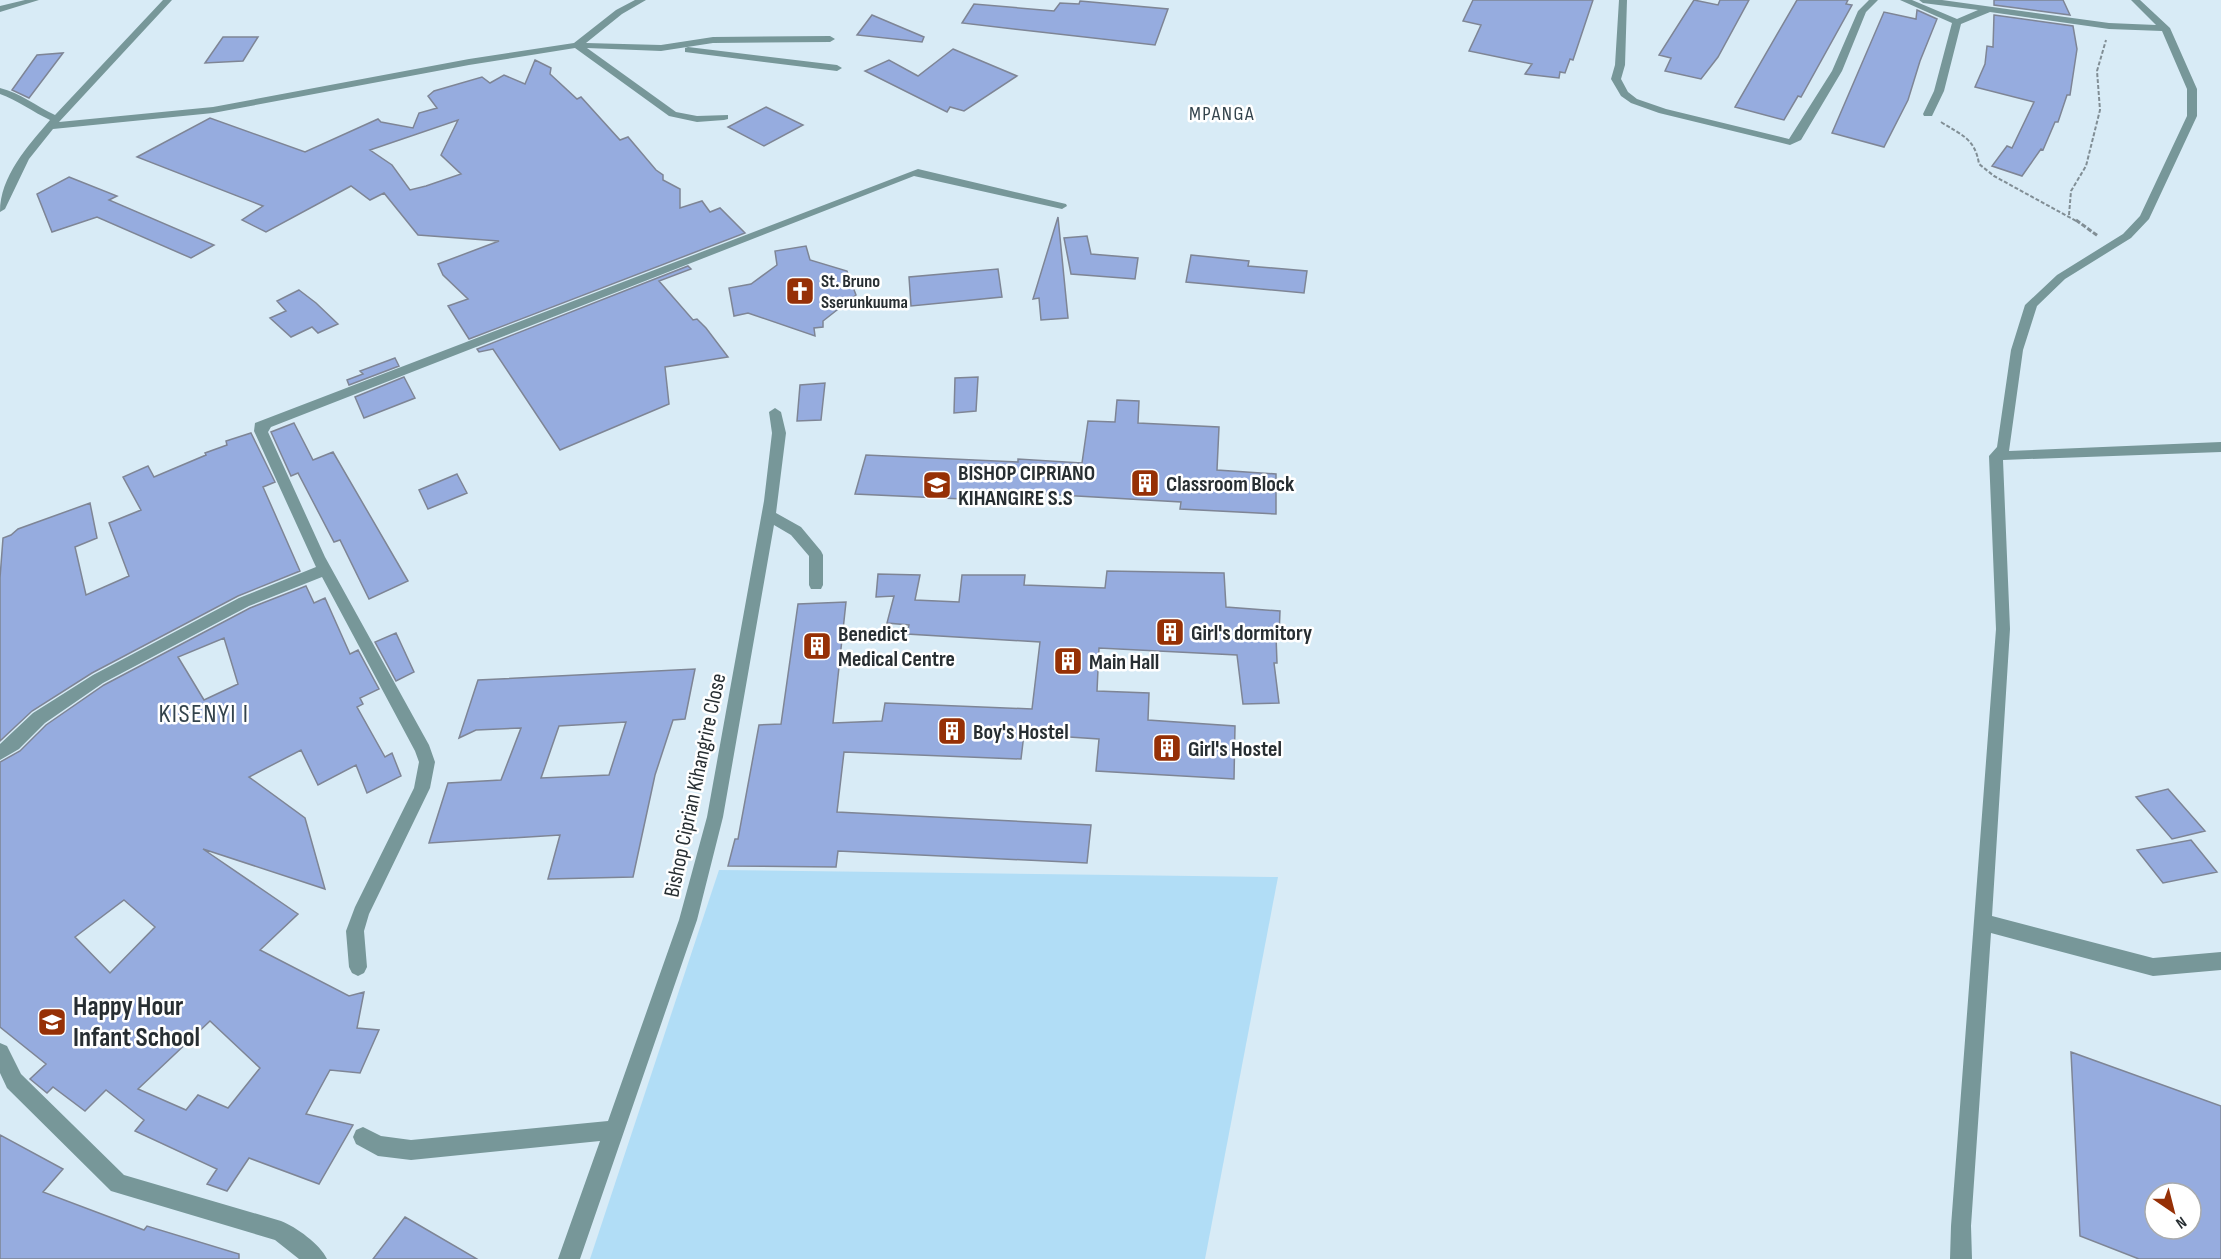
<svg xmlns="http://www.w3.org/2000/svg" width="2221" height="1259" font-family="'Sofia Sans Condensed',sans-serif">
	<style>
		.green { fill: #b1ddf6 }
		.building { fill: #96acdf; stroke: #7e8595; stroke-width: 1.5; fill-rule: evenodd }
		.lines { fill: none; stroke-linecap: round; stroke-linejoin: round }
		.path-far1 { stroke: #818e95; stroke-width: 2; stroke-dasharray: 4 2; stroke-linecap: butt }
		.path { stroke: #818e95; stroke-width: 3; stroke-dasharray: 5 2; stroke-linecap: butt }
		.minor { fill: #779799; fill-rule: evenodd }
		.labels { text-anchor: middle; stroke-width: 5; stroke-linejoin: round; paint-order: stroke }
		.far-poi-label { font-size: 18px; font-weight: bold; fill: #272e32; stroke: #fff; text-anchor: start }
		.far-neighbourhood-label { font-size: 20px; letter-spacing: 1.5px; fill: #33434c; stroke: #fff }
		.poi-label { font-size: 22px; font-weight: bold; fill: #272e32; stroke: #fff; text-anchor: start }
		.street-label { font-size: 22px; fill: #272e32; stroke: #fff }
		.quarter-label { font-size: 26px; letter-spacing: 1.5px; fill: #33434c; stroke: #fff }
		.near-poi-label { font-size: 27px; font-weight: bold; fill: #272e32; stroke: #fff; text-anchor: start }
	</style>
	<rect width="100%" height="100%" fill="#d8ebf6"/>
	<!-- green -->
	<path class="green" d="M 719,870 L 1278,877 L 1205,1259 L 590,1259 Z"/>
	<!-- building -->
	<path class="building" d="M 1473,0 L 1593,0 L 1573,60 L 1570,59 L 1565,73 L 1560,72 L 1559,78 L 1525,74 L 1532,64 L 1469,51 L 1481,25 L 1463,21 Z
		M 1694,0 L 1718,5 L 1720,0 L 1749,0 L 1718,57 L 1701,79 L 1665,71 L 1671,58 L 1659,55 Z
		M 1797,0 L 1848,0 L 1846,4 L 1852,5 L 1801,97 L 1798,96 L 1784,120 L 1735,107 Z
		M 1994,0 L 2063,0 L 2070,15 L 1994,5 Z
		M 1080,1 L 1168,9 L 1155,45 L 962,23 L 974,4 L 1054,11 L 1060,3 L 1079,4 Z
		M 1917,10 L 1937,19 L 1920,61 L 1908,100 L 1884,147 L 1832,133 L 1884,12 L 1916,19 Z
		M 872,15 L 924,37 L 922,42 L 857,35 Z
		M 1994,15 L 2073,26 L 2077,49 L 2070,95 L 2067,95 L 2058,122 L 2055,122 L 2043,150 L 2041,149 L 2022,176 L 1992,166 L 2007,146 L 2012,148 L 2034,102 L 1975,87 L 1985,64 L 1987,46 L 1993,47 Z
		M 223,37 L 258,37 L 243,61 L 205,63 Z
		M 953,49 L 1017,76 L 964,111 L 950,107 L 947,112 L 865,71 L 889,60 L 918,76 Z
		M 63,53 L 29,98 L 12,90 L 37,55 Z
		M 535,60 L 551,68 L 550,74 L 577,99 L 581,97 L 620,140 L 628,137 L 656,170 L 663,175 L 663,180 L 680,189 L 680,208 L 702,201 L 710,212 L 720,208 L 745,233 L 469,339 L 448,306 L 468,299 L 443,275 L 438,264 L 499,241 L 418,235 L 384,193 L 370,200 L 351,186 L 266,232 L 242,220 L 263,206 L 137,157 L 210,118 L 305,152 L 378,119 L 381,122 L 413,128 L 419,113 L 437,108 L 428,96 L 434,91 L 482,77 L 490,83 L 504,75 L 525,84 ZM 458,120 L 441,155 L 461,174 L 426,186 L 410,190 L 392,165 L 370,150 Z
		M 766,107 L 803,125 L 764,146 L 728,127 Z
		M 69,177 L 117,196 L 109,200 L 214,245 L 191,258 L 97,217 L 52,232 L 37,194 Z
		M 1058,217 L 1068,318 L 1041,320 L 1039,298 L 1033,299 Z
		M 1087,236 L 1091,254 L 1138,258 L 1135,279 L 1071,274 L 1064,238 Z
		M 806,246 L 810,260 L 847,271 L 856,295 L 823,321 L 823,327 L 814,328 L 815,336 L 748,313 L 734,316 L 729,288 L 751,284 L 777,265 L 775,251 Z
		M 1191,255 L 1249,261 L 1248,266 L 1307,271 L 1304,293 L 1186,282 Z
		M 688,266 L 691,269 L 659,281 L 693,320 L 697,319 L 706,328 L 728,357 L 665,367 L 669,404 L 560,450 L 493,349 L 479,352 L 477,349 Z
		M 998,269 L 1002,297 L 911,306 L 909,277 Z
		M 299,290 L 316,303 L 338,324 L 318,333 L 312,327 L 291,337 L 270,318 L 286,311 L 277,301 Z
		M 395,358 L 399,366 L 349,385 L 347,380 L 363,374 L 360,371 Z
		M 404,377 L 415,398 L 364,418 L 355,397 Z
		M 978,377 L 976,411 L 954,413 L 955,378 Z
		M 825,383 L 821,420 L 797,421 L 800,385 Z
		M 1117,400 L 1139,401 L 1138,423 L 1219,427 L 1217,470 L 1276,474 L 1276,514 L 1180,509 L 1181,502 L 1007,492 L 1006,501 L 855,494 L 866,455 L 1018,462 L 1018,459 L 1082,463 L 1088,421 L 1115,422 Z
		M 294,423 L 313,460 L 333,452 L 408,581 L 369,599 L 340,540 L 334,542 L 298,473 L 291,476 L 271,432 Z
		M 251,433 L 275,482 L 263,487 L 300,571 L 238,596 L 92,673 L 32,711 L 0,741 L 0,578 L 3,538 L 11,535 L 18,529 L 90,503 L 97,538 L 75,547 L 86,595 L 129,576 L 109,523 L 141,510 L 123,477 L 148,466 L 154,477 L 206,455 L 205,453 L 227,445 L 226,441 Z
		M 457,474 L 467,493 L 428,509 L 419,490 Z
		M 1107,571 L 1224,573 L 1226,607 L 1280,611 L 1279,636 L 1276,636 L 1277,663 L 1274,663 L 1279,703 L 1243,704 L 1237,655 L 1099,648 L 1097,691 L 1149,693 L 1148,720 L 1235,726 L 1234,779 L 1096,771 L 1099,739 L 1024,734 L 1021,759 L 844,752 L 837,812 L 1091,825 L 1087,863 L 838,851 L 836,867 L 728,866 L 735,839 L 738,839 L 759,725 L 781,724 L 798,604 L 846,602 L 833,723 L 882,721 L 885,703 L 1032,709 L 1040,642 L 907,634 L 909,625 L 887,623 L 894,596 L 876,597 L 878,574 L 920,575 L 915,600 L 959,602 L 962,575 L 1025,575 L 1024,585 L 1105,588 Z
		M 306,586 L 314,603 L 325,598 L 350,654 L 358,650 L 379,689 L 360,698 L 363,704 L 357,707 L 385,757 L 392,753 L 401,776 L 367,793 L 356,765 L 318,785 L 301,750 L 249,777 L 305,818 L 325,889 L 203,849 L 298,914 L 260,950 L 349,996 L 364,992 L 357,1028 L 379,1030 L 360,1073 L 330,1070 L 306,1114 L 353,1125 L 319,1184 L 249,1158 L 227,1191 L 207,1184 L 217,1169 L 135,1131 L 144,1120 L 106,1090 L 85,1111 L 53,1087 L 47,1093 L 30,1079 L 46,1064 L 0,1027 L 0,762 L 20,751 L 46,725 L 104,685 L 250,608 ZM 224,638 L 238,684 L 204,700 L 178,657 ZM 124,900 L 155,927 L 110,973 L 75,937 ZM 210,1021 L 260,1068 L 228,1108 L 198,1095 L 186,1110 L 138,1089 Z
		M 396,633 L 414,672 L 396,681 L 375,642 Z
		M 695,669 L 685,719 L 673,720 L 655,775 L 633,877 L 548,879 L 560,835 L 429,843 L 448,783 L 501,780 L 521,728 L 476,730 L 459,738 L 478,680 ZM 626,722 L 609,775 L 541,778 L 559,726 Z
		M 2168,789 L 2205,831 L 2172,839 L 2136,797 Z
		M 2191,840 L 2217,872 L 2163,883 L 2137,850 Z
		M 2071,1052 L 2221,1106 L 2221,1259 L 2139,1259 L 2080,1236 ZM 2155,1193 L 2191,1193 L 2191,1229 L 2155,1229 Z
		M 0,1135 L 63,1169 L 43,1192 L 144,1230 L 147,1226 L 239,1254 L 239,1259 L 0,1259 Z
		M 405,1217 L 477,1259 L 373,1259 Z"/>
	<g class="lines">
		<!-- path-far1 -->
		<path class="path-far1" d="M 1941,122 C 1961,135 1975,138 1979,164 L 1994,176 L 2078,222
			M 2069,215 L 2071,191 L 2086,166 L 2100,110 L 2097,71 L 2106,40"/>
		<!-- path -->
		<path class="path" d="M 2076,220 L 2098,236"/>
		<!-- minor -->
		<path class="minor" d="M 25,0 L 39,0 L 0,12 L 0,6 Z
			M 163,0 L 172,0 L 59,122 L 213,107 L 469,59 L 574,43 L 616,10 L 635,0 L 646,0 L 622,14 L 586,43 L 661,45 L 713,37 L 830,36 L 835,39 L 830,42 L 713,43 L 661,51 L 587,48 L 676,112 L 697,116 L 728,115 L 728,119 L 724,120 L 697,122 L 669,116 L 575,48 L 469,65 L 213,113 L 53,129 L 29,159 L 5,209 L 0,212 C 0,176 28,146 50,120 C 33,112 17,100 0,94 L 0,88 C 20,93 36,106 55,115 Z
			M 1619,0 L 1627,0 L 1625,65 L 1621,79 L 1628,92 L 1637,99 L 1666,109 L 1789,139 L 1832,71 L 1858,11 L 1869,0 L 1878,0 L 1866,12 L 1842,71 L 1801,140 L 1790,145 L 1659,113 L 1631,103 L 1621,96 L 1611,79 L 1615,65 Z
			M 1900,0 L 1912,0 L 1957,19 L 1978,10 L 1923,3 L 1919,0 L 1942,0 L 2109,23 L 2156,25 L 2131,0 L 2140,0 L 2170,28 L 2197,89 L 2197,116 L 2149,219 L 2131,238 L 2065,279 L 2037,306 L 2023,350 L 2009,451 L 2221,442 L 2221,452 L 2003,460 L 2010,629 L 1992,916 L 2153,958 L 2221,952 L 2221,970 L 2153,976 L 1991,933 L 1971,1226 L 1972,1259 L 1950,1259 L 1951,1226 L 1996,629 L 1989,456 L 1997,447 L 2011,350 L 2025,305 L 2057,275 L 2123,234 L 2140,216 L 2187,116 L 2187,89 L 2162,31 L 2109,29 L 1990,12 L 1961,24 L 1944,91 L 1932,116 L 1924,116 L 1923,114 L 1934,91 L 1952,23 Z
			M 688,47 L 837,65 L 842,68 L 837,71 L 685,52 L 685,48 Z
			M 918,169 L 1066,204 L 1067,206 L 1062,209 L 914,176 L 271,427 L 268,432 L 325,557 L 429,745 L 435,762 L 430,788 L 369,914 L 364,931 L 367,967 L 364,973 L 358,976 L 352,973 L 349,967 L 346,931 L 355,907 L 414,788 L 419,762 L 415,751 L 322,577 L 249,606 L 103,683 L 45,723 L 19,749 L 0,760 L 0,744 L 33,713 L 93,675 L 239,598 L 316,567 L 254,431 L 255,423 Z
			M 775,408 L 781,412 L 786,433 L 776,513 L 801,527 L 821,551 L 823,555 L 823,585 L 821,589 L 811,589 L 809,585 L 809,556 L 791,535 L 774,525 L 723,817 L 697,920 L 580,1259 L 558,1259 L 600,1141 L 411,1160 L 378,1156 L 356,1144 L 353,1137 L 356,1130 L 363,1127 L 381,1136 L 411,1140 L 608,1121 L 679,920 L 707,817 L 764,501 L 772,433 L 769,412 Z
			M 0,1043 L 7,1046 L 21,1074 L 124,1175 L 281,1221 C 296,1227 320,1244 327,1259 L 299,1259 L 275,1240 L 111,1191 L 7,1088 L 0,1073 Z"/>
	</g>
	<!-- icons -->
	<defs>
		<g id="church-square" transform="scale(1.5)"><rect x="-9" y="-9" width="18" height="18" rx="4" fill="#963006" stroke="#fff"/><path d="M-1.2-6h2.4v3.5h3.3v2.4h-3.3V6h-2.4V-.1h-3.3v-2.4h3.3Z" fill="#fff"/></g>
		<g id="building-square" transform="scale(1.5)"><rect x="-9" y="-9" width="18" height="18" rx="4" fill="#963006" stroke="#fff"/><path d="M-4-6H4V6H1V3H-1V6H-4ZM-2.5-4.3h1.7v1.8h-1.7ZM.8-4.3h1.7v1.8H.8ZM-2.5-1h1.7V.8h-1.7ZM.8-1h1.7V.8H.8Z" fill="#fff"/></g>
		<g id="school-square" transform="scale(1.5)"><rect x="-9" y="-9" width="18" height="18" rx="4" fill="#963006" stroke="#fff"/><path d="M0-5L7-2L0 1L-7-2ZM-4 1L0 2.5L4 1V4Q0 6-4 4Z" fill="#fff"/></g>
	</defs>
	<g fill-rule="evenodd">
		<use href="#church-square" x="800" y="291"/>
		<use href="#building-square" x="1145" y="483"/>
		<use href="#school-square" x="937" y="485"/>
		<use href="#building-square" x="1170" y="632"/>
		<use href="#building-square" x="817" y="646"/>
		<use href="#building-square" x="1068" y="661"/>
		<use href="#building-square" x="952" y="731"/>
		<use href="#building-square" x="1167" y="748"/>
		<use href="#school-square" x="52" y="1022"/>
	</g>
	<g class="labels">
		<!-- far-poi labels -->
		<g class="far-poi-label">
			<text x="821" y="287">St. Bruno<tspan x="821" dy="21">Sserunkuuma</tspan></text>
		</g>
		<!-- far-neighbourhood labels -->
		<g class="far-neighbourhood-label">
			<text x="1222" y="120">MPANGA</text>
		</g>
		<!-- poi labels -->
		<g class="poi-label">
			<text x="958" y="480">BISHOP CIPRIANO<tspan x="958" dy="25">KIHANGIRE S.S</tspan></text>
			<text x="1166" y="491">Classroom Block</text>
			<text x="1191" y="640">Girl's dormitory</text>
			<text x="838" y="641">Benedict<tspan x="838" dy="25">Medical Centre</tspan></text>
			<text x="1089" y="669">Main Hall</text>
			<text x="973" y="739">Boy's Hostel</text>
			<text x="1188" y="756">Girl's Hostel</text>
		</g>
		<!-- street labels -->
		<g class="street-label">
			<text transform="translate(694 785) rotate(-78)" y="8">Bishop Ciprian Kihangrire Close</text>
		</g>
		<!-- quarter labels -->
		<g class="quarter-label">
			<text x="204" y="722">KISENYI I</text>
		</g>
		<!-- near-poi labels -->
		<g class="near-poi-label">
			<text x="73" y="1015">Happy Hour<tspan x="73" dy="31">Infant School</tspan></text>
		</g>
	</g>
	<!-- north arrow -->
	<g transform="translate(2173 1211) rotate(145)"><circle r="28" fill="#ffffff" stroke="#a9abad" stroke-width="1.5"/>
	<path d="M0-4.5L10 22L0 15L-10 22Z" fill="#963006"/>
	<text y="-9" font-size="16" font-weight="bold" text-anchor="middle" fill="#272e32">N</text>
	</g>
</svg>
